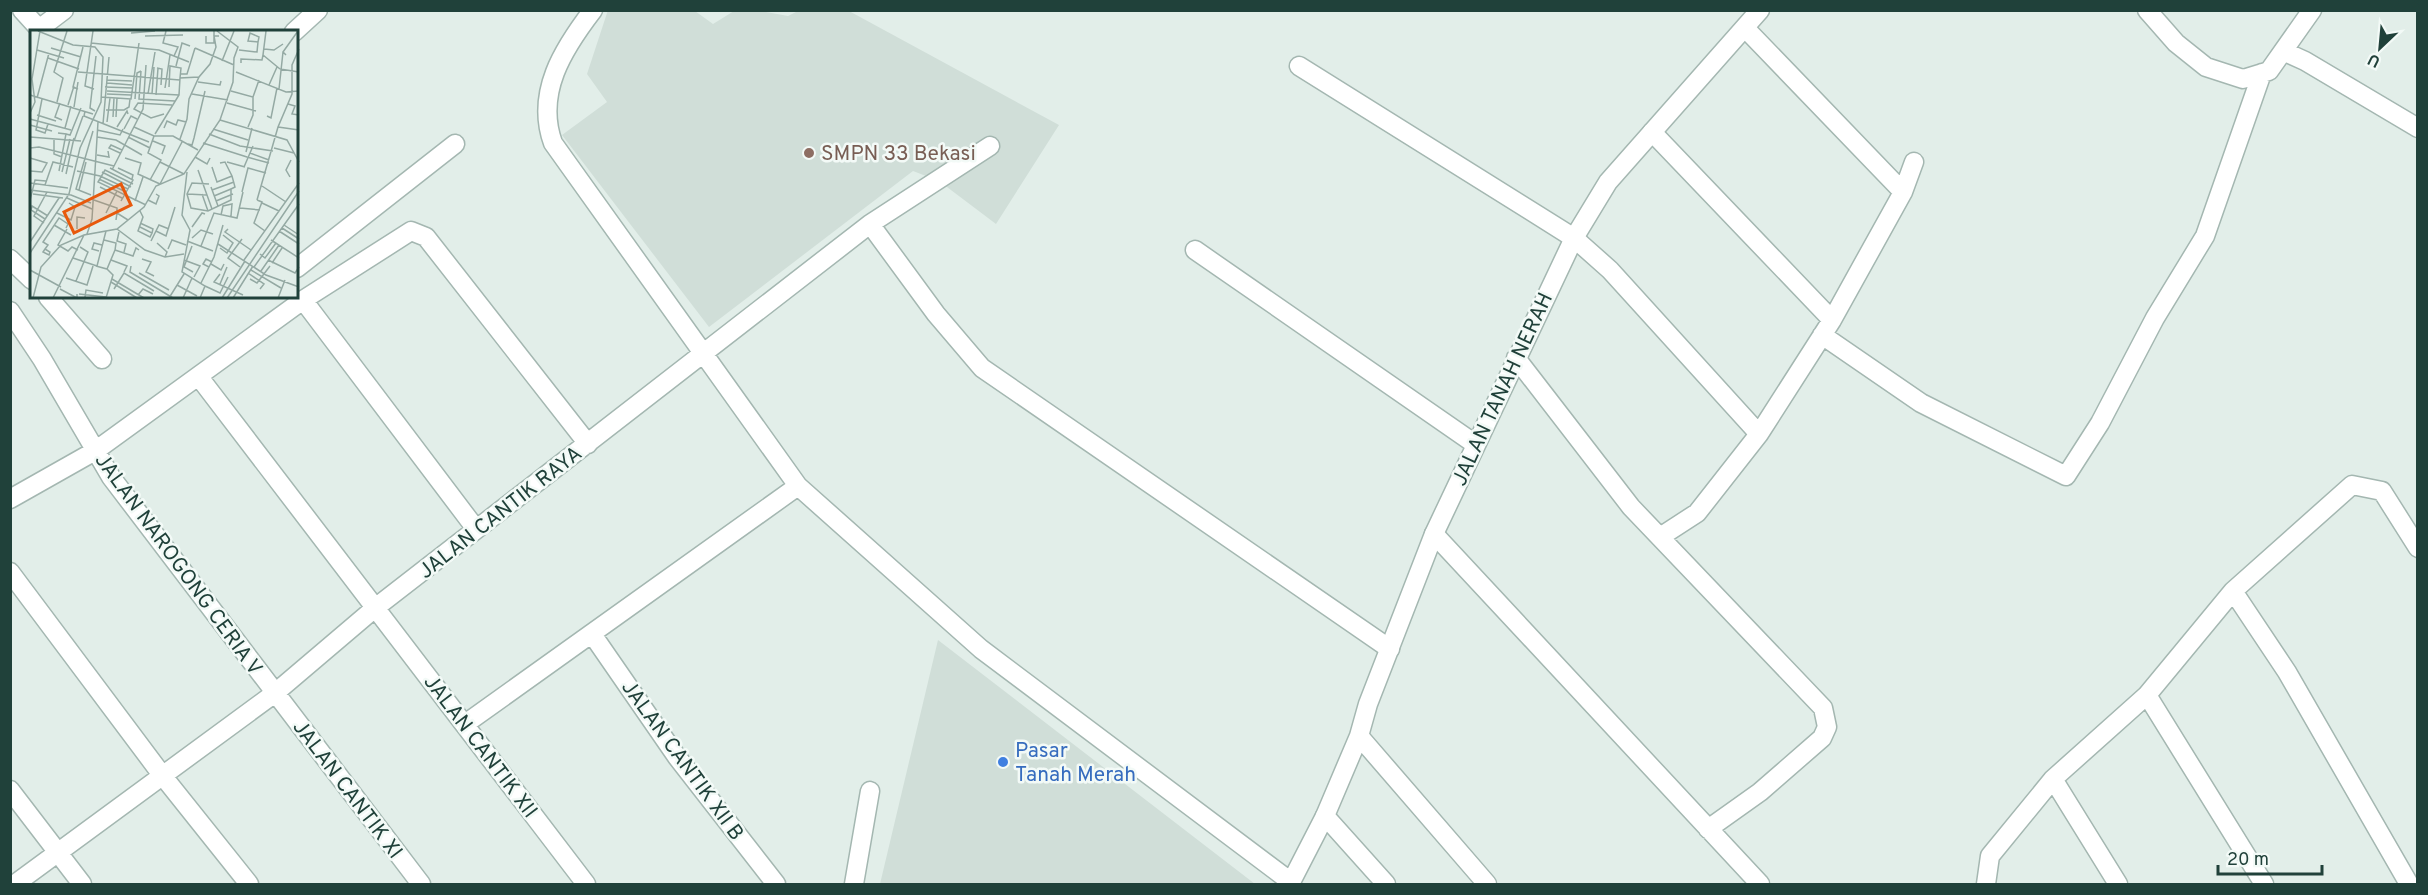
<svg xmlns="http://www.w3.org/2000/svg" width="2428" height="895" font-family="Overpass,sans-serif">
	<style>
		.built { fill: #d0ded8 }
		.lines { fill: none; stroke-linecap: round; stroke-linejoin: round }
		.minor-casing { stroke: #a4b7b1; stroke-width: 21 }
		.tertiary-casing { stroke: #a4b7b1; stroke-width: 21 }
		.minor { stroke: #fff; stroke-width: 18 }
		.tertiary { stroke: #fff; stroke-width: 18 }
		.education-dot { fill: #8d6e63; stroke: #f3faf7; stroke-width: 2 }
		.shop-dot { fill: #3f7fe0; stroke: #f3faf7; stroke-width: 2 }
		.labels { text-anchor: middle; stroke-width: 5; stroke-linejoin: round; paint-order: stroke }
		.education-label { font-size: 21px; fill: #785e54; stroke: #f3faf7; text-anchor: start }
		.street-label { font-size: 21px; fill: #20413a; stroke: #f3faf7 }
		.shop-label { font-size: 21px; fill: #366cbe; stroke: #f3faf7; text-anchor: start }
		.inset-road { fill: none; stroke: #94a9a3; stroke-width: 1.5 }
		.view { fill: #e8590c; fill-opacity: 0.15; stroke: #e8590c; stroke-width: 3 }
		.inset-edge { fill: none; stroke: #20413a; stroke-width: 3 }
	</style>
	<rect width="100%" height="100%" fill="#e2eee9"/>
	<!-- built -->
	<path class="built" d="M 608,10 L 695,11 L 713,24 L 734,11 L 760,11 L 788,16 L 798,11 L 849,11 L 1059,125 L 996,224 L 939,181 L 913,171 L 709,327 L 562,135 L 607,102 L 587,74 Z
		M 938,640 L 1255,884 L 880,884 Z"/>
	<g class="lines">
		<!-- minor casing -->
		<g class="minor-casing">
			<path id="minor" d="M 22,10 L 42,32
				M 593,10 C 563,49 535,93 553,143 L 798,486 L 981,649 L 1291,882
				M 2147,10 L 2176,43 L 2206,67 L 2243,79 L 2269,71 L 2312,10
				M 1745,28 L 1903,192
				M 39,29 L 64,10
				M 294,32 L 318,10
				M 2283,51 L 2305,61 L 2418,128
				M 1299,66 L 1574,238 L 1610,270 L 1759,434
				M 1652,132 L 1832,320
				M 870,224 L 936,314 L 982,368 L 1390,649
				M 1195,250 L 1475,444
				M 10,259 L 32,280
				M 297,268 L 455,144
				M 48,297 L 102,359
				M 303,300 L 476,529
				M 10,311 L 42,359 L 111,477 L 421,884
				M 1822,335 L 1921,403 L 2066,476 L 2100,423 L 2155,318 L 2205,236 L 2262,73
				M 1516,358 L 1631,507 L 1823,708 L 1827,727 L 1822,738 L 1760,792 L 1708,829
				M 199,377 L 586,884
				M 10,499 L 95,451 L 303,300 L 411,231 L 426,237 L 588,444
				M 1434,534 L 1760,884
				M 1660,537 L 1697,513 L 1759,434 L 1832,320 L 1903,192 L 1914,162
				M 10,572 L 162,775 L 249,884
				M 2233,591 L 2287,672 L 2409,884
				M 592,634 L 677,757 L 776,884
				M 2147,695 L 2264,884
				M 465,724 L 798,486
				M 2053,779 L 2118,884
				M 10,790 L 82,884
				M 15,884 L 275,693 L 375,608 L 870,224 L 990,146
				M 854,884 L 870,791
				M 1290,884 L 1325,816
				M 1986,884 L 1990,856 L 2053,779 L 2147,695 L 2233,591 L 2352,485 L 2382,491 L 2418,548"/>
		</g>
		<!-- tertiary casing -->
		<g class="tertiary-casing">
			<path id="tertiary" d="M 1359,736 L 1487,884
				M 1386,884 L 1325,816 L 1359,736 L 1368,704 L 1434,534 L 1574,238 L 1608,182 L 1760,10"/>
		</g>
		<!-- minor -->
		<use href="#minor" class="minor"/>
		<!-- tertiary -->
		<use href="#tertiary" class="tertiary"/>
	</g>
	<!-- markers -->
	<circle class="education-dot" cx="809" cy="153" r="6"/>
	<circle class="shop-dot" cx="1003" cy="762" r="6"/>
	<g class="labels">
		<!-- education labels -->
		<g class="education-label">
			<text x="821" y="160">SMPN 33 Bekasi</text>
		</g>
		<!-- street labels -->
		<g class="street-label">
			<text transform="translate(1502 389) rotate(-65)" y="7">JALAN TANAH NERAH</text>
			<text transform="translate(500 512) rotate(-38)" y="7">JALAN CANTIK RAYA</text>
			<text transform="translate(179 564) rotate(54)" y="7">JALAN NAROGONG CERIA V</text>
			<text transform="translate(481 746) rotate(53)" y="7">JALAN CANTIK XII</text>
			<text transform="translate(683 760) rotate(54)" y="7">JALAN CANTIK XII B</text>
			<text transform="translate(348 789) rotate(53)" y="7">JALAN CANTIK XI</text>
		</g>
		<!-- shop labels -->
		<g class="shop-label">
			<text x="1015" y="757">Pasar<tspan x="1015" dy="24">Tanah Merah</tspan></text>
		</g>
	</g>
	<!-- overview -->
	<g transform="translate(30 30)">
		<rect width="268" height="268" fill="#e2eee9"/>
		<path class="inset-road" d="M 63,1 L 55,56 L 64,59M 136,1 L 133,13 L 148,17 L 144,26M 236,1 L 233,25 L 250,39M 101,3 L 125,1M 115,6 L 153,5M 176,6 L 176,13 L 184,13 L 184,1M 61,13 L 129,20 L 159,32M 21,18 L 51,27M 165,18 L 204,35M 234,19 L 244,20 L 253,14M 7,20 L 34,28M 209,20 L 227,22 L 228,12 L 229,7 L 220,3 L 218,11 L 228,12M 256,25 L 253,22 L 268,1M 18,28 L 49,39M 192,31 L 204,1M 211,33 L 211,29 L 232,30 L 233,25M 146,36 L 152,13 L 160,16M 127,38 L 132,39 L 131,55M 250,39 L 269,42M 111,41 L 109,69 L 145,71M 48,42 L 150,50M 206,42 L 256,62 L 269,61M 151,44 L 157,44 L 165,18M 77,50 L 102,51M 168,52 L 190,55 L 191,51M 77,53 L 102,55M 239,55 L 247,37M 75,57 L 102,58M 139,57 L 140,36 L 151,38 L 150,48M 135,58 L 140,25M 48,59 L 43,57 L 53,17M 249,59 L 253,22M 77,61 L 149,65M 201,61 L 223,67 L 223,85 L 218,97M 77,64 L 101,65M 118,64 L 125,22M 122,64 L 124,37M 162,64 L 198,70M 0,65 L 63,84M 126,65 L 128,38M 71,67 L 101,69 L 109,13M 223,67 L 229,50M 7,68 L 19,23M 12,69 L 6,100 L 15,103 L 18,94M 105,69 L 107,43 L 111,41M 27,72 L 33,48 L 24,42 L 37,1M 30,73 L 25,87 L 32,90M 197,73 L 226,81M 258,74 L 265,76 L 262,84 L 269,85M 38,75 L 44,56M 44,77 L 48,52M 76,80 L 94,80 L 99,77 L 100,69M 55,81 L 54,86 L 119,112M 65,81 L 60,78 L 66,26M 0,83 L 5,72 L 2,49 L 10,1M 134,84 L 121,88 L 104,79 L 108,73 L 142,75M 7,85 L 26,91M 237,86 L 241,88 L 247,58M 83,87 L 84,68M 86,87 L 87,68M 0,89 L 41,100M 190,90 L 257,110 L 269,132M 77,92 L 80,68M 73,94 L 79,27M 0,95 L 22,101M 87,97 L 97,81 L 98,84M 104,97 L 124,106 L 143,106 L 168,120M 248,97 L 269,100M 35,98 L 41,76M 134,98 L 137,91 L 146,95 L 148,90 L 156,92M 94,99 L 101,86 L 107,89M 183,99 L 218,110M 67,100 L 90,105 L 93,99M 28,103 L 36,104 L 29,141M 36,104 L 40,105 L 51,78M 125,104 L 149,65 L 150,48 L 169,47M 179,104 L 210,116 L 243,121M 0,107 L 51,111M 67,107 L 86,110 L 112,125M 98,107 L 120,118M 24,109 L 24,124 L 32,127M 150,109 L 157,89 L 159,69 L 169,47 L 180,34 L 186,17 L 184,6 L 189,6M 44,111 L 53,86M 123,111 L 135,116 L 132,124M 173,113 L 217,127M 158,114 L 162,115 L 164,108 L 175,61M 0,118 L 9,117 L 84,136M 244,118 L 264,123M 216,122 L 222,98M 90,123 L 79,118 L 81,115 L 92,120M 220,123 L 239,130M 67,125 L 79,127 L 78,121M 165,127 L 177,134 L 180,128M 217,127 L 239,133M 0,128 L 17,133 L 12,142 L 0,141M 95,128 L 111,133 L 108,144 L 130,154M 130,132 L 154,144M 197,132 L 215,137M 182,137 L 187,152 L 202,146M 214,137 L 223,116M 80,138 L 103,150 L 91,171M 88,138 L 103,145 L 102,149M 82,140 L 113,79 L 116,35M 168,140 L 182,179M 47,141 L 70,146 L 98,159M 32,142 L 40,109M 72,142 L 101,157M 157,142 L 152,185 L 160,200 L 152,242 L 175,256 L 170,268M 36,144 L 44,108M 260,147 L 256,140 L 261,130M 69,149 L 96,162M 120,150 L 131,130 L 118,123 L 124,106M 0,153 L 38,158M 103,154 L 75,140 L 68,152 L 116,175M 130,154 L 152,112M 179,154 L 162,153 L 157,164 L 161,178 L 178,181 L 201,170 L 201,159 L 205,157 L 202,146 L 195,132 L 190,133M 15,155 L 23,132 L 43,137M 232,156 L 256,172M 70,157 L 92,168M 181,157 L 188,176M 0,160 L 41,165 L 61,173M 49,160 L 56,132M 182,160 L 204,152M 212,162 L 218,138 L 236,143M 3,164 L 33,168M 157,164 L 177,165M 172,164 L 178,181M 61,165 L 46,159 L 63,101M 184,166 L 201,159M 37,168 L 62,179M 61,169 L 87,178 L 87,183M 0,170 L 5,150 L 16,151M 118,170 L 126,174 L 129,166 L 126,164M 227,170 L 248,97 L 262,64 L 262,35 L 269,19M 227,170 L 232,172 L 224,193 L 235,201M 105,171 L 113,147M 186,171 L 203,164M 232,173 L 249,181M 210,178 L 230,180M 110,181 L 113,187 L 108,201 L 120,207 L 122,203 L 110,197M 27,183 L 41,190 L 45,177 L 39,173M 76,183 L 87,161M 191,185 L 193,176 L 202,174 L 201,186M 15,189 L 1,180 L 2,176 L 18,186M 86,190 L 87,183 L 98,190M 14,193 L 4,186 L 17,162M 110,193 L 123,199 L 122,203M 24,195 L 41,205M 254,195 L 269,205M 162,197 L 172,183 L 175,184M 252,198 L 269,209M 37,199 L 28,215 L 38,221 L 42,217 L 48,220M 47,199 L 47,187 L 55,188M 87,199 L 115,220 L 135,227 L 154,224M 198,199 L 195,202 L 221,220M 126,201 L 136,206 L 145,177M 249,201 L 269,214M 89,202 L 87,211 L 96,214 L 94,222M 57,204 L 62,189 L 68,92M 162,208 L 171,200 L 183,204M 241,210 L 269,228M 121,211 L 129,195 L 139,199M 157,211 L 183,221M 0,212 L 29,168M 127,213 L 137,222 L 135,227M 188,214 L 236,245 L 269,257M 162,216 L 154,237 L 163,242M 171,216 L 184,183 L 207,188 L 213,162M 190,218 L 197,223 L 203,213 L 193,205M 15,219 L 20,222 L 19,225 L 13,222 L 15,219 L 18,215 L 13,212 L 29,188 L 38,194 L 36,198M 138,219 L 142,210 L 156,215M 85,220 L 103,226 L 106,218 L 109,220M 69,221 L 62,219 L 64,213 L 72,215M 0,223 L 39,164 L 50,118 L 71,72 L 73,27 L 65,17 L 43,15 L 8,1M 230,224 L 235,228 L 246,213M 43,228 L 67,236 L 76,201M 112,229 L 121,232 L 116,242 L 124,246M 81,230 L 97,236 L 94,242M 154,230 L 170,236 L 164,247M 214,230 L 269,153M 238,230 L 265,243 L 269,237M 242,233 L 252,218M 181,234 L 191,240 L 194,234M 66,236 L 77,239 L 85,220 L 86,213 L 74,210M 101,236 L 100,242 L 143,268M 179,237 L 173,234 L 176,229 L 182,232M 210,237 L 198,228 L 212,209M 224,237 L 269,174M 0,240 L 31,257M 221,240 L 251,258M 231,241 L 249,215M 109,243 L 139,260M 218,243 L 234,254 L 230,259M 190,244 L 184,252 L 213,265M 36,248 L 57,255 L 63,236M 82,249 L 114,268M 220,249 L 227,253 L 240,236M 46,251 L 58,222 L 50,217M 81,252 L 107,268M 171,253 L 184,227 L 193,195M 190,254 L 197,237M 147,255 L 167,266M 175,256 L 190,263 L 198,247M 30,259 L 47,268 L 47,264M 84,259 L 94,243 L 124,261M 49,264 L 76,267M 108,265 L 113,259 L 123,264M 55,267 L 56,260 L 73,263M 3,268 L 11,237 L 31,215 L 54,205M 23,268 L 54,205 L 87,199 L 114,177 L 126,156 L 154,144 L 190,90 L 203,52 L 204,28 L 208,17 L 187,1M 76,268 L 83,245 L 77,239M 139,268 L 154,244M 153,268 L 162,248M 192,268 L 215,231M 197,268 L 269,161M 203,268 L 223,236M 248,268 L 255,250"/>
		<path class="view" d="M 91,154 L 101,175 L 44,203 L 34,182 Z"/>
		<rect width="268" height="268" class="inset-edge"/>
	</g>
	<!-- border -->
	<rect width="2428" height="895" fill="none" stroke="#20413a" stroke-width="24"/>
	<!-- north arrow -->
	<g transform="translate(2380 48) rotate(206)" stroke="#f3faf7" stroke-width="4.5" paint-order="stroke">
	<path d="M0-4.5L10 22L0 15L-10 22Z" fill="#20413a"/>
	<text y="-9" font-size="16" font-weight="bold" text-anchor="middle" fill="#20413a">U</text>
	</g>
	<!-- scale -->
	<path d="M2218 865v9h104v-9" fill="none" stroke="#20413a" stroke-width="3"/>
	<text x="2227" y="865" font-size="18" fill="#20413a" stroke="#f3faf7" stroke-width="4.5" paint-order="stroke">20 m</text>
</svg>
